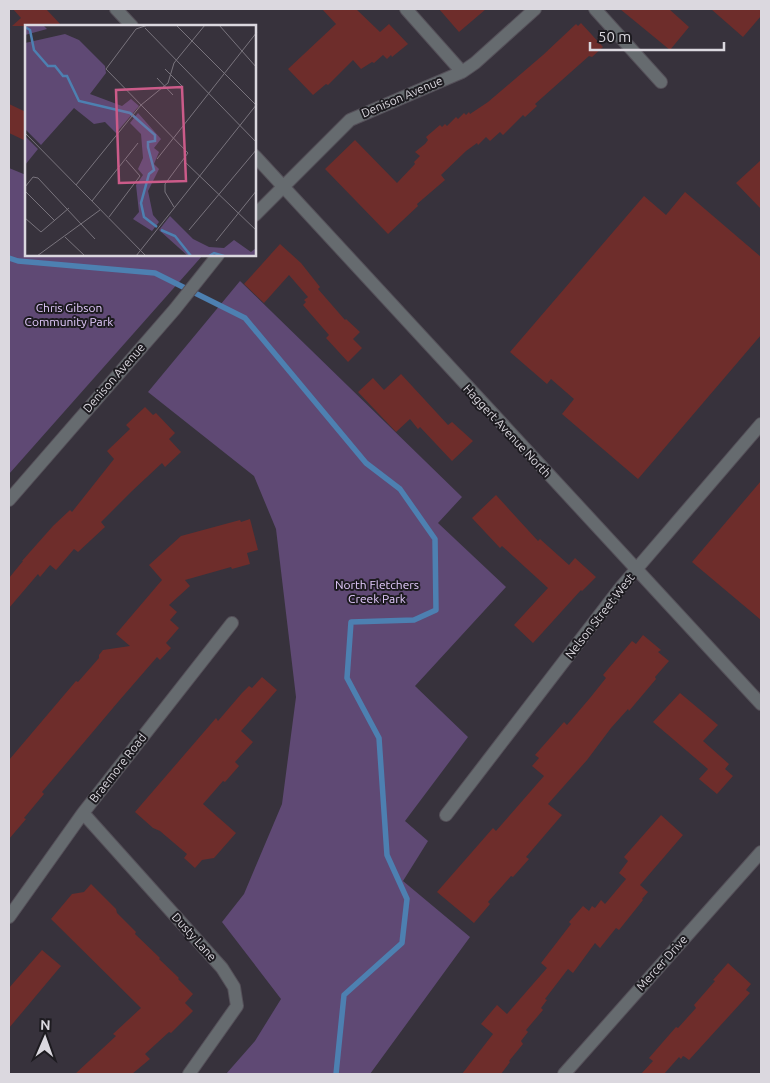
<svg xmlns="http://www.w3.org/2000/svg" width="770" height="1083" font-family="Ubuntu,sans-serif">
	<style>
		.green { fill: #5f4974 }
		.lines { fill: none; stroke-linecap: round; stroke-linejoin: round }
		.stream { stroke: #4d80b1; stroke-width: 5.5 }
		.building { fill: #6e2d2b }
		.minor-casing { stroke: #555059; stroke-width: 14 }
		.minor { stroke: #666b6f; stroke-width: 12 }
		.labels { text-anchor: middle; stroke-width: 4; stroke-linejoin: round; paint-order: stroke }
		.street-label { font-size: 12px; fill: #dbd8df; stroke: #1d1b20 }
		.park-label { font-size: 12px; fill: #e4cbfe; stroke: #1d1b20 }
		.inset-river { fill: none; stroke: #4d80b1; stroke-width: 2.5 }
		.inset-road { fill: none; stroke: #79747d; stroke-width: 1 }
		.view { fill: #cb5b89; fill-opacity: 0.15; stroke: #cb5b89; stroke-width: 2.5 }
		.inset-edge { fill: none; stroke: #dbd8df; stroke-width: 2.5 }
	</style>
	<rect width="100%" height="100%" fill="#37323c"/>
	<!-- green -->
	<path class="green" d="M 9,168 L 26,175 L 26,255 L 203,255 L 9,474 Z
		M 240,281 L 462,497 L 438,523 L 506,587 L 415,686 L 468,737 L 405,821 L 428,841 L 403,881 L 470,937 L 370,1074 L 226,1074 L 255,1041 L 281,999 L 222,922 L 244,894 L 282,804 L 296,697 L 276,529 L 254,476 L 148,392 Z"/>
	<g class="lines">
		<!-- stream -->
		<path class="stream" d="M 9,258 L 18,261 L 155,273 L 245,318 L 366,463 L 400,489 L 435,539 L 436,610 L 414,620 L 351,622 L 347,678 L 379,738 L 387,855 L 407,899 L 402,943 L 344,995 L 336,1074"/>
	</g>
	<!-- building -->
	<path class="building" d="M 13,9 L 46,9 L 62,26 L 12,26 L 21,18 Z
		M 322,9 L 356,9 L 380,32 L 389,24 L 408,44 L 392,57 L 391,55 L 387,59 L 383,55 L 374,63 L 372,62 L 361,69 L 353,60 L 328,85 L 326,84 L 313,95 L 288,69 L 336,24 Z
		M 439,9 L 486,9 L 459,32 Z
		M 620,9 L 669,9 L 689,27 L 670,50 Z
		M 711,9 L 761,9 L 761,16 L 743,37 Z
		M 581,23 L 603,47 L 592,57 L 589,56 L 535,104 L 537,106 L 525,117 L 523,115 L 503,135 L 500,132 L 490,141 L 486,137 L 478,145 L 477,143 L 466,151 L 441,175 L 445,180 L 417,204 L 418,206 L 388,234 L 325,169 L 355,140 L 397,183 L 415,164 L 414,162 L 420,156 L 415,152 L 425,144 L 428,140 L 426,137 L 440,125 L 442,127 L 445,124 L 447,126 L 456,117 L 458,119 L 464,113 L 466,115 L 469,112 L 470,114 L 488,102 L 543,55 L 576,24 L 578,26 Z
		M 9,104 L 26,112 L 26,141 L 9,133 Z
		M 761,160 L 761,209 L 736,183 Z
		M 685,192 L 761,257 L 761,335 L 638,479 L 562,414 L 574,399 L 551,379 L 547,384 L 510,352 L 644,196 L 666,215 Z
		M 280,244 L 301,263 L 320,287 L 318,289 L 345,320 L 346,319 L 360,332 L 353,339 L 362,348 L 348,362 L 326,338 L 329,335 L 303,305 L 306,302 L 304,300 L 308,297 L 289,275 L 264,303 L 244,284 Z
		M 401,374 L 448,425 L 452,422 L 473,441 L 452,461 L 420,427 L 418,429 L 410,419 L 396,432 L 358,392 L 373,378 L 384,390 Z
		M 145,407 L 153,415 L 156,413 L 175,433 L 169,439 L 181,452 L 165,467 L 162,463 L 132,491 L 101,522 L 105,527 L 78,552 L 74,549 L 56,570 L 50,565 L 40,577 L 38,574 L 9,608 L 9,578 L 23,561 L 22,561 L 53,526 L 70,510 L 72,512 L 114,459 L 107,451 L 130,429 L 126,425 Z
		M 761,481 L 761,620 L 692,562 Z
		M 496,495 L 538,541 L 540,539 L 569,565 L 575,558 L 596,577 L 582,591 L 581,590 L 533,643 L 514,625 L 548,588 L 502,546 L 500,548 L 472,518 Z
		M 250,519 L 258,550 L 247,553 L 250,564 L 232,569 L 231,567 L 185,580 L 190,586 L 169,605 L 177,612 L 170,620 L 179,628 L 166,643 L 171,648 L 160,660 L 157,657 L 118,702 L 42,792 L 44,794 L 24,818 L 26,819 L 9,839 L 9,760 L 76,681 L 78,682 L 99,658 L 99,655 L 103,650 L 130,646 L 116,634 L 162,580 L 149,565 L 181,536 L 240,520 L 241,522 Z
		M 643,635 L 661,650 L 658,652 L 669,661 L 655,677 L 656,679 L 629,711 L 628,709 L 611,728 L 587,760 L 548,804 L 562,815 L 526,857 L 529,859 L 513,877 L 511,876 L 488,902 L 490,904 L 474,923 L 437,892 L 493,828 L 496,831 L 544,776 L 532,766 L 539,758 L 535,755 L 564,722 L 567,725 L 590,698 L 606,678 L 603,675 L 632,641 L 636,644 Z
		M 262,677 L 277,690 L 241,731 L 253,742 L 235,762 L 239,766 L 225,782 L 223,781 L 203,804 L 236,833 L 214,858 L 202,860 L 195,868 L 184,858 L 187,854 L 160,831 L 153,828 L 135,812 L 216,718 L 218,721 L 242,693 L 249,686 L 252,688 Z
		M 680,693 L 718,725 L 703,741 L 729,764 L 725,769 L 733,776 L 717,794 L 699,779 L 708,769 L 653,722 Z
		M 661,815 L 683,835 L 640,885 L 648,892 L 642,899 L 643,900 L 619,930 L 616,928 L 600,948 L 595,943 L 573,973 L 568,969 L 545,999 L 547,1000 L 541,1008 L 543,1010 L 526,1030 L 528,1032 L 521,1041 L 523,1044 L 509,1061 L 510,1062 L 501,1074 L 462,1074 L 493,1034 L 481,1024 L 497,1005 L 507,1014 L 547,968 L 541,963 L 571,924 L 569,922 L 583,906 L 589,911 L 592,906 L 595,908 L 601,900 L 605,904 L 626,879 L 619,873 L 628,861 L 624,857 Z
		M 91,884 L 116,909 L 117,913 L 136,932 L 135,934 L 160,958 L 159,959 L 179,978 L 178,979 L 193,994 L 185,1003 L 193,1011 L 171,1033 L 169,1032 L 145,1054 L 150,1059 L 132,1074 L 75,1074 L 116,1036 L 113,1034 L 141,1008 L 51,919 L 72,894 L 84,892 Z
		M 42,950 L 61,966 L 9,1028 L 9,988 Z
		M 728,963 L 751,984 L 746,990 L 750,993 L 689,1060 L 685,1057 L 683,1056 L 681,1059 L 679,1057 L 664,1074 L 641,1074 L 653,1061 L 649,1058 L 676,1027 L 678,1028 L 696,1008 L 694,1005 L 715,981 L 713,980 Z"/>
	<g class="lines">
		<!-- minor casing -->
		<g class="minor-casing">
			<path id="minor" d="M 116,9 L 132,26
				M 406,9 L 462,72
				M 595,9 L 661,82
				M 255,156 L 761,704
				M 255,215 L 350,120 L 462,72 L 475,63 L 535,9
				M 9,500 L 175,309 L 218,255
				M 83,813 L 222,968 L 234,987 L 237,1006 L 189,1074
				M 446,815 L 621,587 L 761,424
				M 9,917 L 83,813 L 232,623
				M 564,1074 L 761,852"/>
		</g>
		<!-- minor -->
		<use href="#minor" class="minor"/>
	</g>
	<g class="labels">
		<!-- street labels -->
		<g class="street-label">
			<text transform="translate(402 97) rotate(-23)" y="4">Denison Avenue</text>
			<text transform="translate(114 378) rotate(-49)" y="4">Denison Avenue</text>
			<text transform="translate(507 431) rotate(47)" y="4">Haggert Avenue North</text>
			<text transform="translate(600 616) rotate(-52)" y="4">Nelson Street West</text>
			<text transform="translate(118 768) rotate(-52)" y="4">Braemore Road</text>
			<text transform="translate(194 937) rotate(48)" y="4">Dusty Lane</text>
			<text transform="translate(662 963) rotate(-48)" y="4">Mercer Drive</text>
		</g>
		<!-- park labels -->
		<g class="park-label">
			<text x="69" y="312">Chris Gibson<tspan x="69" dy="14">Community Park</tspan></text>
			<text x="377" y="589">North Fletchers<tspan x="377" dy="14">Creek Park</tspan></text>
		</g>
	</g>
	<!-- overview -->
	<g transform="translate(25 25)">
		<rect width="231" height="231" fill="#37323c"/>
		<path d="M 0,0 L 18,0 L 22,4 L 0,10 ZM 40,9 L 54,15 L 80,41 L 81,48 L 65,69 L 97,81 L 106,74 L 114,81 L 91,108 L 80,97 L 69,99 L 49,83 L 16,120 L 0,104 L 0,18 ZM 113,88 L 136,114 L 129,123 L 134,127 L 129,139 L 134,144 L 123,166 L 128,190 L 134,197 L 127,206 L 108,194 L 114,187 L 111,160 L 118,150 L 113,144 L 118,133 L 116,109 L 105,98 ZM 0,111 L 13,124 L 0,140 ZM 145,191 L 168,214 L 184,222 L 199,223 L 209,215 L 226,227 L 231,223 L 231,231 L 163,231 L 134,205 Z" fill="#5f4974"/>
		<path class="inset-river" d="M 0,2 L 5,5 L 9,25 L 23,41 L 30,41 L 38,51 L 42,51 L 54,76 L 105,88 L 130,110 L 130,116 L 123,117 L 123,122 L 129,145 L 124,149 L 116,178 L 119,192 L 132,202M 136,205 L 150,211 L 166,231M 184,231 L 189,228 L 199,231"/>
		<path class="inset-road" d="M 123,0 L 111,4 L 81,44 L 163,128 L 140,159 L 140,167 L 149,182M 151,0 L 231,80M 194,0 L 232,43M 120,3 L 232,118M 140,44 L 158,62M 132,53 L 148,70M 0,108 L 121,231M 132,134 L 232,7M 159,136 L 232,206M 51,160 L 116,80 L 143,58 L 149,38 L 180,0M 0,162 L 8,152 L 13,153 L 70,214M 0,166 L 30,196M 67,176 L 113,118M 84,192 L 115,151 L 101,135M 0,193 L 16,207 L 44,183M 164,205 L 232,124M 40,212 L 60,231M 191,216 L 232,165M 12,231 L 75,185M 111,231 L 232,79"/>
		<path class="view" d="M 157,62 L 161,156 L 94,158 L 91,65 Z"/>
		<rect width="231" height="231" class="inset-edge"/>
	</g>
	<!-- border -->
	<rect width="770" height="1083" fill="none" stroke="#dbd8df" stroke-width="20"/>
	<!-- north arrow -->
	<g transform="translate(45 1038) rotate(2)" stroke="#1d1b20" stroke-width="4" paint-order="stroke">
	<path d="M0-4L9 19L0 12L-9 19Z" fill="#dbd8df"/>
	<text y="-8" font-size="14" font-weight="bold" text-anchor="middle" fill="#dbd8df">N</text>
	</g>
	<!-- scale -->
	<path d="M590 42v8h134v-8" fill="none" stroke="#dbd8df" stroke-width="2.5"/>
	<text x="598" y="42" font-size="15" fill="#dbd8df" stroke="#1d1b20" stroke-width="4" paint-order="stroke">50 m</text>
</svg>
